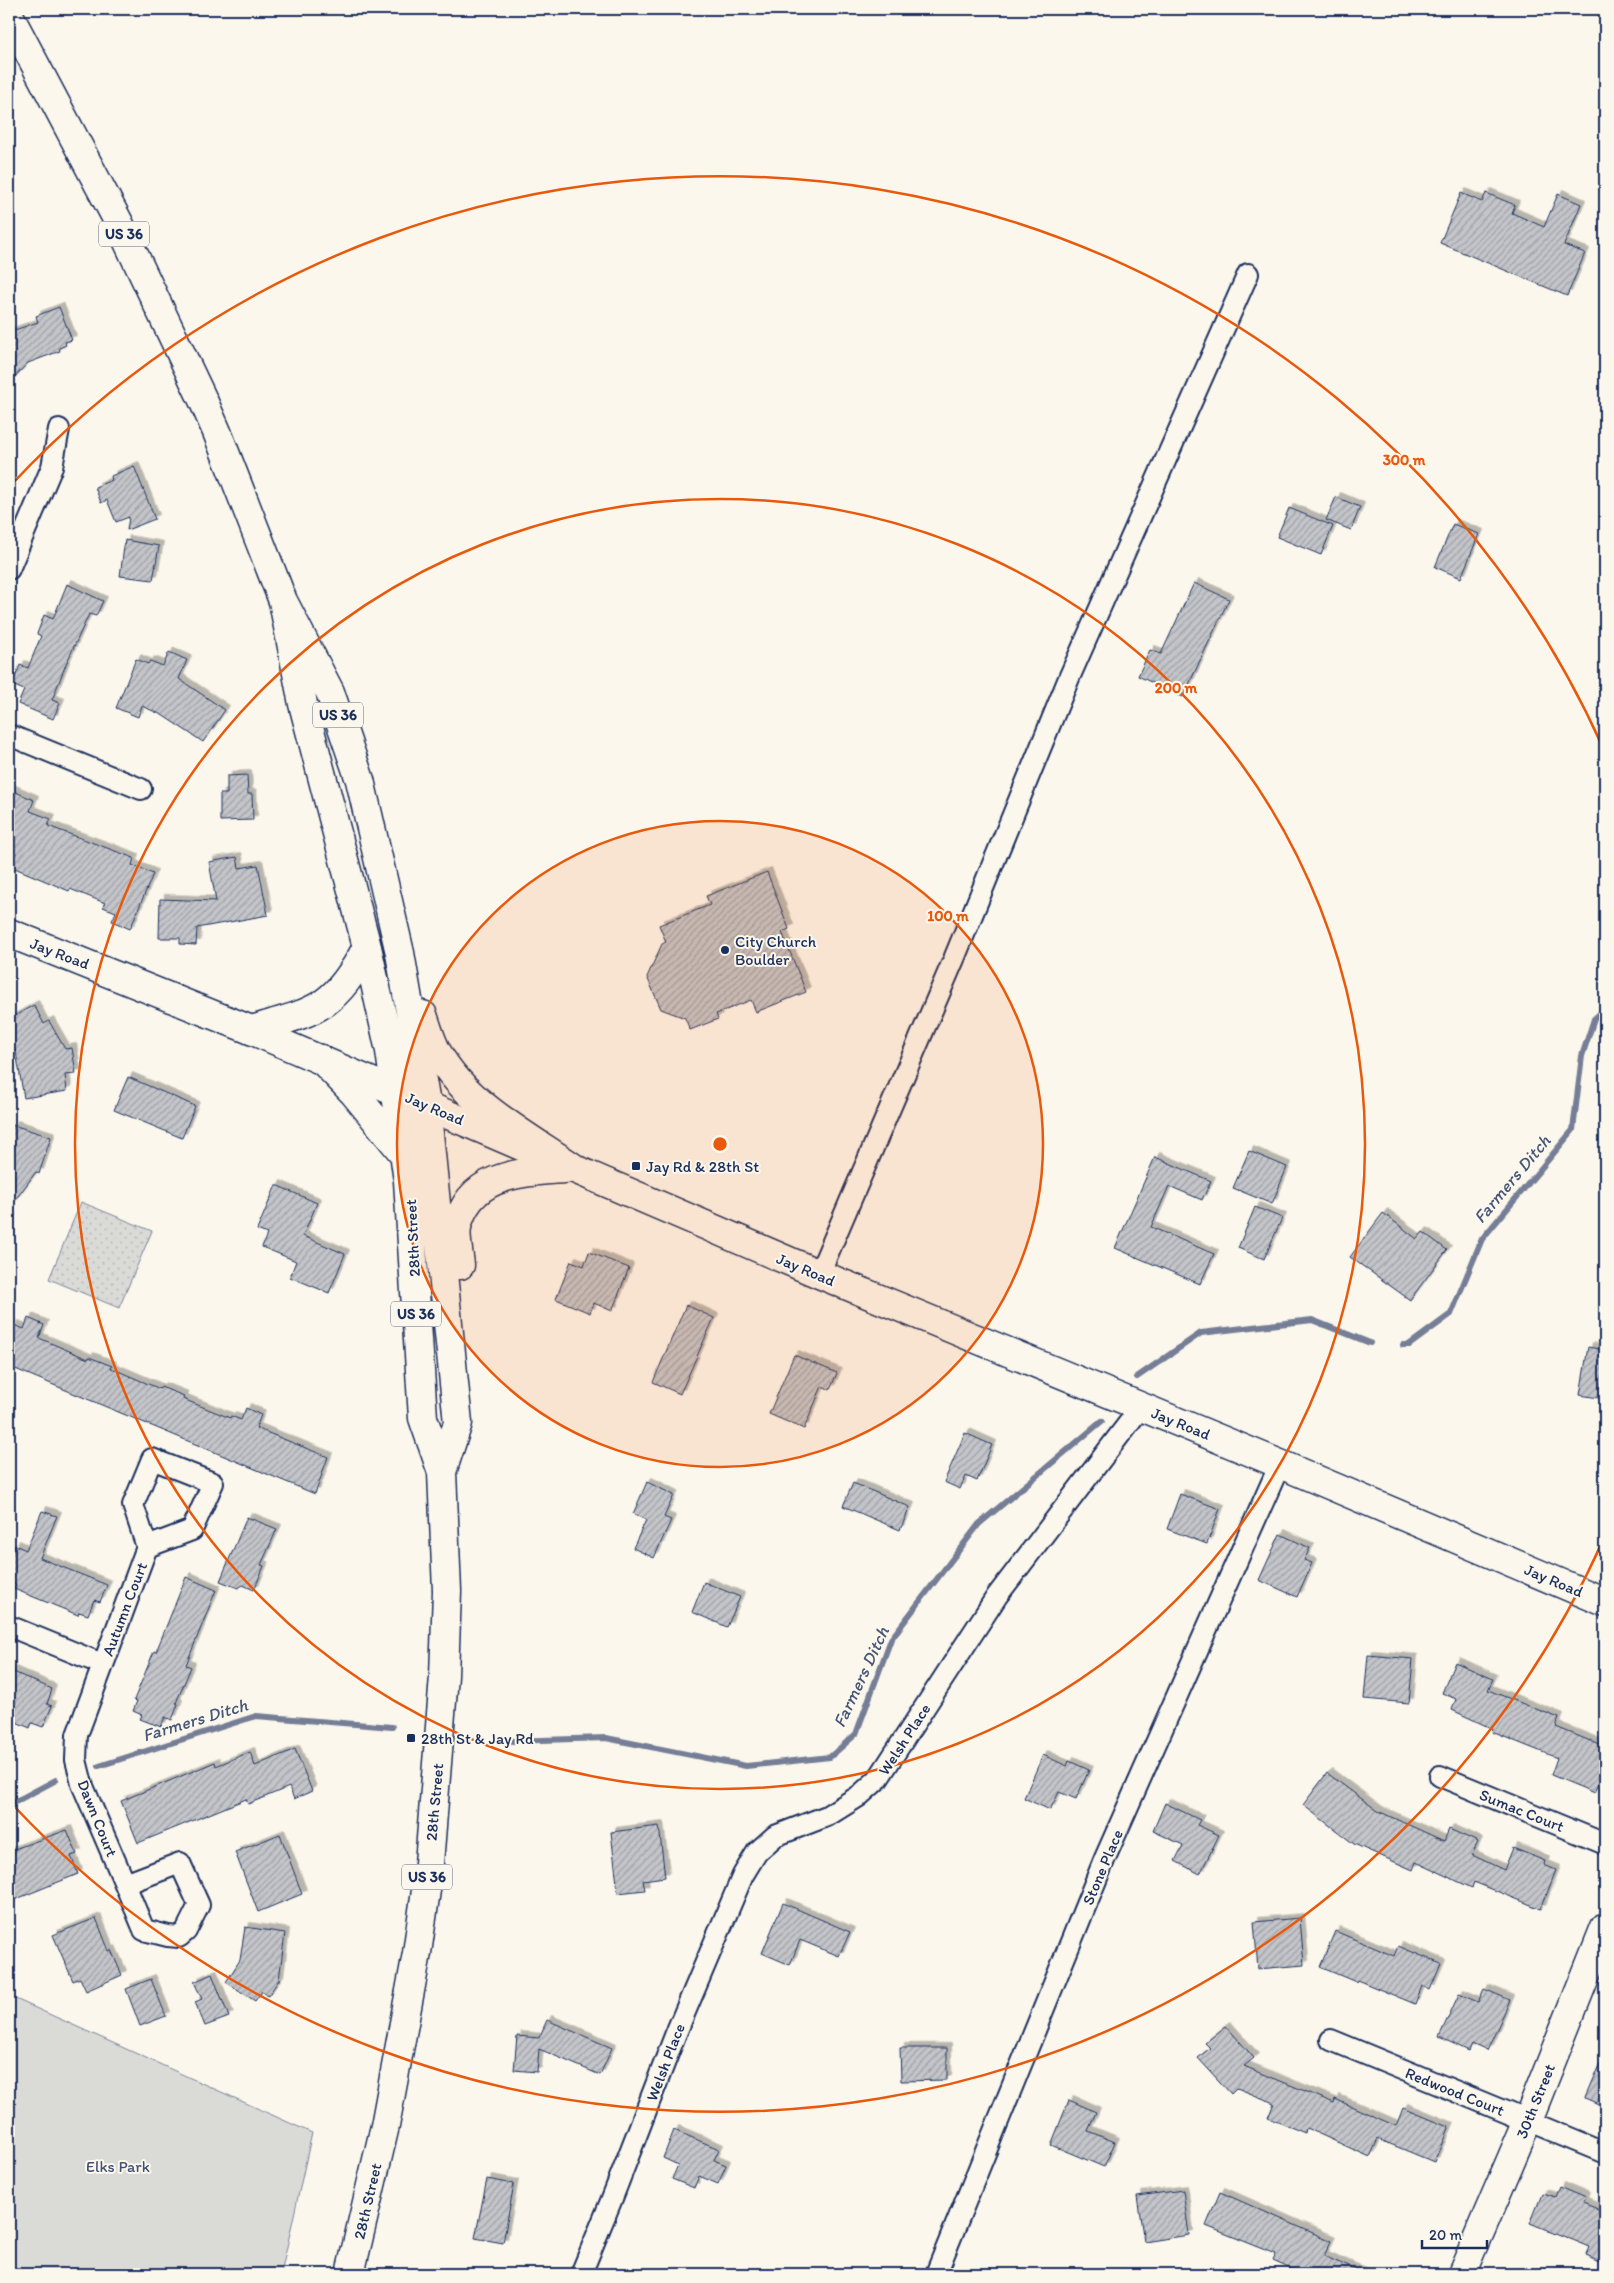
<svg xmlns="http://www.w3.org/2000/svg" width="1614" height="2283" font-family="Itim,sans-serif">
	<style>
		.grass { fill: url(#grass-dots); stroke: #7a849a }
		.park { fill: #dadad7; stroke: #7a849a }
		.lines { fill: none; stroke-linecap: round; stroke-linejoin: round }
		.stream { stroke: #747e96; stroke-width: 6 }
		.building { fill: url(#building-hatch); stroke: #1b2f5e; filter: url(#shadow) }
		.street-casing { stroke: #1b2f5e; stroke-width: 24 }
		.secondary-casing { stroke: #1b2f5e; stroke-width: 31 }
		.highway-casing { stroke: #1b2f5e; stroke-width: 31 }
		.street { stroke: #fbf7ec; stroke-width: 20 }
		.secondary { stroke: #fbf7ec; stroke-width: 28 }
		.highway { stroke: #fbf7ec; stroke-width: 28 }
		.ring { fill: none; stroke: #e8590c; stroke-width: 2.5 }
		.poi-dot { fill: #1b2f5e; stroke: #fbf7ec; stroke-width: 2 }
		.labels { text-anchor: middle; stroke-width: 4; stroke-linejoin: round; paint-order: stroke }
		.shield { fill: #fbf7ec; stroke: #5e6b89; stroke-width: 1 }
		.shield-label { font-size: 15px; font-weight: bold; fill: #1b2f5e }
		.poi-label { font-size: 16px; fill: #1b2f5e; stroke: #fbf7ec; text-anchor: start }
		.street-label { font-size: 16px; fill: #1b2f5e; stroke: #fbf7ec }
		.park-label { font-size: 16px; fill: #415176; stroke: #fbf7ec }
		.water-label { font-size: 18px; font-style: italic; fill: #47577a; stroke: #fbf7ec }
		.centre { fill: #e8590c; stroke: #fbf7ec; stroke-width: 2.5 }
		.ring-label { font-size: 15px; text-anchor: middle; font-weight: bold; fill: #e8590c; stroke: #fbf7ec; stroke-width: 4; stroke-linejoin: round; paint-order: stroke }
	</style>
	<defs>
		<pattern id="grass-dots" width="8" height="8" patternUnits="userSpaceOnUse" patternTransform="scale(1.25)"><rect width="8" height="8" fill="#dadad7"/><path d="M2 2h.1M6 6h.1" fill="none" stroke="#babbbb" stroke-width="1.8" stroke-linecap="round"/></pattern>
		<pattern id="building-hatch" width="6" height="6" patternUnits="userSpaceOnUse" patternTransform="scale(1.25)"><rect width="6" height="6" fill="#c3c5c9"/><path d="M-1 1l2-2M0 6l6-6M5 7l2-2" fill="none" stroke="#9ea0a6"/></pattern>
		<filter id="shadow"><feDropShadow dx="4.5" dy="-4.5" stdDeviation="0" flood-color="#0004"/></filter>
	</defs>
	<rect width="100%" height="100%" fill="#fbf7ec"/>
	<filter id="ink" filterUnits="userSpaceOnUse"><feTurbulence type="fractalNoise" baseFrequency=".02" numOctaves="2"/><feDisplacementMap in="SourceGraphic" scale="10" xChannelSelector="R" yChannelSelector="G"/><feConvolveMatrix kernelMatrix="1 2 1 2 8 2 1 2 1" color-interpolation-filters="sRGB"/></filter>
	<g filter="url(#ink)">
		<!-- grass -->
		<path class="grass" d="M 81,1202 L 152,1231 L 119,1308 L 49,1279 Z"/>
		<!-- park -->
		<path class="park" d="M 9,1996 L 312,2133 L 281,2274 L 9,2274 Z"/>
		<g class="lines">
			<!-- stream -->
			<path class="stream" d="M 1403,1345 L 1409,1345 L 1451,1314 L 1482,1239 L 1573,1130 L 1582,1056 L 1594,1019 L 1605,1009
				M 1137,1377 L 1201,1333 L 1312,1320 L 1370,1343
				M 509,1741 L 606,1738 L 746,1766 L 830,1757 L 856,1734 L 891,1639 L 979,1524 L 1102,1421
				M 99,1766 L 256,1716 L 392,1727
				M 9,1805 L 56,1780"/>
		</g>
		<!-- building -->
		<path class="building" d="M 1461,193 L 1482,202 L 1486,193 L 1515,205 L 1512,213 L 1544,227 L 1558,194 L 1581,204 L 1564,245 L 1585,253 L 1567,296 L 1440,243 Z
			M 59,307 L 72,340 L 65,342 L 66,345 L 59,348 L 60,351 L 28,363 L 9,383 L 9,332 L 38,322 L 36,316 Z
			M 134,466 L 155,519 L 127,530 L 129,517 L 116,522 L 107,500 L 101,503 L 95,487 L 112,480 L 111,476 Z
			M 1336,497 L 1360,507 L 1351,530 L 1326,520 Z
			M 1289,508 L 1333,526 L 1321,555 L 1277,537 Z
			M 1453,524 L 1479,534 L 1461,578 L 1435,567 Z
			M 125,540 L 159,546 L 153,580 L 120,576 Z
			M 1194,583 L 1229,599 L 1183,697 L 1138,676 L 1150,650 L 1161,654 Z
			M 67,584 L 103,601 L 96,616 L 89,614 L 66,664 L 52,700 L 60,703 L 53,719 L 18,704 L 24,690 L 12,685 L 20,665 L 28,668 L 41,636 L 37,634 L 44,615 L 53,619 Z
			M 169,652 L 187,660 L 179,679 L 225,710 L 203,742 L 162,715 L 142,706 L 138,717 L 116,708 L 136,659 L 148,664 L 150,661 L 163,666 Z
			M 247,775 L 248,794 L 252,794 L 253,820 L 220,821 L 220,794 L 227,794 L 227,776 Z
			M 9,789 L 34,800 L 30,811 L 51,819 L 48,826 L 134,858 L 132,865 L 153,874 L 130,929 L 112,921 L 116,912 L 103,907 L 105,903 L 70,889 L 69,891 L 10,866 L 16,853 L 9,850 Z
			M 237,857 L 239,868 L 258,865 L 268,915 L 197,928 L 196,945 L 180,944 L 180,938 L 159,938 L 160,899 L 216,901 L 209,862 Z
			M 767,872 L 789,929 L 782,932 L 806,992 L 756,1012 L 751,1000 L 716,1014 L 718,1019 L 690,1030 L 685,1018 L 661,1009 L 647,977 L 662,944 L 666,942 L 659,925 L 710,905 L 706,896 Z
			M 34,1005 L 44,1024 L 49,1021 L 65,1049 L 72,1048 L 76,1074 L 65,1075 L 67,1091 L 24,1098 L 16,1052 L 9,1040 L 9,1019 Z
			M 128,1077 L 195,1106 L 182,1138 L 114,1110 Z
			M 13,1125 L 51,1137 L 39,1174 L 36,1172 L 9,1208 L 9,1140 Z
			M 1249,1151 L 1287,1167 L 1272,1204 L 1233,1188 Z
			M 1155,1157 L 1211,1181 L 1202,1200 L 1169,1186 L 1151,1227 L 1214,1254 L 1200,1284 L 1115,1248 Z
			M 276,1185 L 317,1203 L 303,1236 L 345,1254 L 329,1293 L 290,1277 L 296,1261 L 262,1247 L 267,1234 L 257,1230 Z
			M 1255,1207 L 1282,1218 L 1264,1259 L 1238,1248 Z
			M 1383,1213 L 1417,1239 L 1423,1232 L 1447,1250 L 1410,1300 L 1350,1257 Z
			M 589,1252 L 629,1268 L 612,1311 L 594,1303 L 590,1313 L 556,1299 L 571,1261 L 584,1266 Z
			M 686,1305 L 714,1318 L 680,1394 L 653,1382 Z
			M 28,1318 L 44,1325 L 39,1338 L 88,1359 L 89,1357 L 112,1366 L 111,1368 L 160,1389 L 161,1387 L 184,1396 L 183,1399 L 230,1418 L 231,1416 L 241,1420 L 246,1408 L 261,1415 L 256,1428 L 328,1457 L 315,1494 L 13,1368 L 14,1365 L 9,1363 L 9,1336 L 14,1325 L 24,1329 Z
			M 1588,1347 L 1605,1350 L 1605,1399 L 1580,1395 Z
			M 794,1355 L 837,1373 L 830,1390 L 822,1386 L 804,1429 L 769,1414 Z
			M 965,1433 L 992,1445 L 977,1481 L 966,1476 L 960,1489 L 944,1482 Z
			M 647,1482 L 674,1495 L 664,1517 L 671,1520 L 654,1558 L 633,1548 L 646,1520 L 633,1514 Z
			M 853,1483 L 910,1507 L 900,1530 L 843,1506 Z
			M 1180,1494 L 1220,1509 L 1207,1544 L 1167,1529 Z
			M 42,1511 L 57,1516 L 40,1558 L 107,1585 L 100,1602 L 94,1600 L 88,1615 L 79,1612 L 78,1615 L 14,1589 L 16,1585 L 9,1582 L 9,1561 L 15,1545 L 26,1550 Z
			M 247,1517 L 277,1529 L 261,1565 L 264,1566 L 254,1590 L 243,1585 L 238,1588 L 220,1581 Z
			M 1280,1534 L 1310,1548 L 1304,1560 L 1312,1563 L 1297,1597 L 1259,1580 Z
			M 186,1577 L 216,1590 L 186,1665 L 191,1667 L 176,1703 L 178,1704 L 172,1720 L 165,1717 L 161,1727 L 140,1719 L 142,1715 L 133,1711 L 137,1701 L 134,1700 L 154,1651 L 156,1652 Z
			M 704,1582 L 740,1597 L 727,1627 L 692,1612 Z
			M 1368,1655 L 1413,1659 L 1409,1703 L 1364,1699 Z
			M 1455,1662 L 1493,1679 L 1488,1690 L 1559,1718 L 1556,1727 L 1605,1747 L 1605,1768 L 1595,1793 L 1551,1775 L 1557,1758 L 1492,1732 L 1493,1729 L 1452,1710 L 1456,1699 L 1442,1693 Z
			M 9,1670 L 52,1689 L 47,1704 L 52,1706 L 43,1727 L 32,1723 L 30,1728 L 9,1719 Z
			M 295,1749 L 312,1791 L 294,1799 L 289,1787 L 248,1804 L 246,1799 L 138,1843 L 121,1801 L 215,1762 L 216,1766 L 250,1752 L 255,1766 Z
			M 1043,1755 L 1067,1766 L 1069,1761 L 1089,1770 L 1076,1799 L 1059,1792 L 1050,1810 L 1024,1798 Z
			M 1327,1773 L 1378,1811 L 1444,1841 L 1449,1829 L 1478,1842 L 1472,1855 L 1504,1870 L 1513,1848 L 1545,1861 L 1544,1865 L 1556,1870 L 1541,1909 L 1474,1882 L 1472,1888 L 1416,1862 L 1413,1870 L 1354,1844 L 1303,1805 Z
			M 1165,1803 L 1200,1820 L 1197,1825 L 1219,1835 L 1200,1874 L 1175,1861 L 1183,1845 L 1153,1831 Z
			M 659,1826 L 665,1877 L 643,1880 L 645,1890 L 618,1893 L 611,1832 Z
			M 67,1830 L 77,1854 L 71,1856 L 78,1874 L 9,1902 L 9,1851 Z
			M 280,1834 L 302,1894 L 258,1912 L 235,1852 Z
			M 783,1903 L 850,1932 L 839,1956 L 800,1940 L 790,1965 L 762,1953 Z
			M 96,1918 L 109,1951 L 111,1950 L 122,1975 L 86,1991 L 80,1978 L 73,1981 L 53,1935 Z
			M 1300,1918 L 1304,1965 L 1258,1969 L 1254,1922 Z
			M 245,1927 L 285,1933 L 279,1980 L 268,1996 L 262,1991 L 255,2001 L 226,1982 L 240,1960 Z
			M 1335,1931 L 1394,1956 L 1398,1946 L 1441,1964 L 1430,1990 L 1422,1986 L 1415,2004 L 1357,1980 L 1356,1982 L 1320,1967 Z
			M 212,1974 L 229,2017 L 205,2026 L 195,2002 L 202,1999 L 194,1982 Z
			M 151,1979 L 166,2016 L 140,2026 L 126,1989 Z
			M 1484,1989 L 1510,2000 L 1487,2051 L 1472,2044 L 1469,2051 L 1439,2037 L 1459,1994 L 1478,2002 Z
			M 547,2020 L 612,2048 L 600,2075 L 539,2049 L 537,2072 L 514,2070 L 517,2036 L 539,2038 Z
			M 1226,2026 L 1254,2058 L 1244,2066 L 1334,2103 L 1335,2099 L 1396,2126 L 1403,2108 L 1449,2127 L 1434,2162 L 1378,2139 L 1370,2157 L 1306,2128 L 1305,2133 L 1268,2118 L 1274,2103 L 1237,2088 L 1231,2094 L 1198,2058 L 1210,2048 L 1205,2043 Z
			M 900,2048 L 947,2048 L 947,2080 L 901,2081 Z
			M 1605,2051 L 1605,2107 L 1585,2098 Z
			M 1069,2100 L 1096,2112 L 1088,2131 L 1115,2142 L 1104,2167 L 1051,2145 Z
			M 674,2130 L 719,2149 L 714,2160 L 726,2165 L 718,2184 L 699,2176 L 694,2188 L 672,2179 L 678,2165 L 663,2158 Z
			M 487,2179 L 514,2184 L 503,2243 L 475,2238 Z
			M 1559,2187 L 1585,2198 L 1583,2203 L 1605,2212 L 1605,2262 L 1586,2254 L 1589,2247 L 1530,2223 L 1542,2193 L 1555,2197 Z
			M 1183,2190 L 1189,2235 L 1144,2242 L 1137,2196 Z
			M 1220,2192 L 1331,2241 L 1324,2256 L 1365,2274 L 1302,2274 L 1273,2261 L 1276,2254 L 1206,2226 Z"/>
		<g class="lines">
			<!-- street casing -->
			<g class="street-casing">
				<path id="street" d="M 9,569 L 52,467 L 59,429
					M 9,735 L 141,789
					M 819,1274 L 954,959 L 1069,678 L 1248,274
					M 152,1459 L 213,1483 L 192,1530 L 147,1547 L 133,1505 Z
					M 9,1626 L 102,1664
					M 1440,1776 L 1605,1844
					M 180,1863 L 199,1905 L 186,1931 L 179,1937 L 168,1936 L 144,1930 L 125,1884 Z
					M 125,1884 L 82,1784 L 76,1760 L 77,1735 L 147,1547
					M 1331,2040 L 1605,2153
					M 581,2274 L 611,2201 L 676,2033 L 743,1875 L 757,1852 L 775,1836 L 827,1816 L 859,1796 L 878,1779 L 997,1596 L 1141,1407
					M 936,2274 L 1105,1858 L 1280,1464"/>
			</g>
			<!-- secondary casing -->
			<g class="secondary-casing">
				<path id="secondary" d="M 9,933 L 251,1030 L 819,1274 L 1280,1464 L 1605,1602
					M 1462,2274 L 1528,2120 L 1605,1927"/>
			</g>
			<!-- highway casing -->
			<g class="highway-casing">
				<path id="highway" d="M 9,15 L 118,221 L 203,400 L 217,432 L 283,601 L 330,692 L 360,780 L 400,953 L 426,1104 L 458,1423 L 442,1472
					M 283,601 L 303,704 L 367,947 L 390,1051 L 408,1181 L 423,1418 L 442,1472 L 447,1591 L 444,1676 L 428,1876 L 417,1953 L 385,2126 L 350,2274
					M 423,1015 C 427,1027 431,1041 437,1052 C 466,1104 526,1135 574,1168
					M 251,1030 C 315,1011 334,1010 367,947
					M 321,1059 L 354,1093 L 404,1154
					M 460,1265 C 459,1254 455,1238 457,1227 C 471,1169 528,1173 574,1168"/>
			</g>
			<!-- street -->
			<use href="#street" class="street"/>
			<!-- secondary -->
			<use href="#secondary" class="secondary"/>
			<!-- highway -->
			<use href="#highway" class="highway"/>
		</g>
	</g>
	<!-- distance rings -->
	<circle cx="720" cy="1144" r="323" fill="#e8590c" fill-opacity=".12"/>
	<g class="ring">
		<circle cx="720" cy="1144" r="323"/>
		<circle cx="720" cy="1144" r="645"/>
		<path d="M1604 1538A968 968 0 0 1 12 1804M12 484A968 968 0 0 1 1604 750"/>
	</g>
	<!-- markers -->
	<g class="poi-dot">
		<circle cx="725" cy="950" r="5"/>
		<rect x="631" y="1161" width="10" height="10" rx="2.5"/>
		<rect x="406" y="1733" width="10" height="10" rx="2.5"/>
	</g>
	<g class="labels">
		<!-- shield labels -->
		<g class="shield">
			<rect x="99" y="221.5" width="50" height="25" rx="4"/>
			<rect x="313" y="702.5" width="50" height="25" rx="4"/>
			<rect x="391" y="1301.5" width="50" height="25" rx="4"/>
			<rect x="402" y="1864.5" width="50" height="25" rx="4"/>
		</g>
		<g class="shield-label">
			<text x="124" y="239">US 36</text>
			<text x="338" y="720">US 36</text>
			<text x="416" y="1319">US 36</text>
			<text x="427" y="1882">US 36</text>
		</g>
		<!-- poi labels -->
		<g class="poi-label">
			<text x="735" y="947">City Church<tspan x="735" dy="18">Boulder</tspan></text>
			<text x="646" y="1172">Jay Rd &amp; 28th St</text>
			<text x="421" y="1744">28th St &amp; Jay Rd</text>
		</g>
		<!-- street labels -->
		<g class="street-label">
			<text transform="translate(60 953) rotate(21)" y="6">Jay Road</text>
			<text transform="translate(435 1108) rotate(23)" y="6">Jay Road</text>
			<text transform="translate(412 1238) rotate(-93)" y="6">28th Street</text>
			<text transform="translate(806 1269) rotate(23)" y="6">Jay Road</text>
			<text transform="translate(1181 1423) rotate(22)" y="6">Jay Road</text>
			<text transform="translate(1554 1580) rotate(23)" y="6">Jay Road</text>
			<text transform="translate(124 1609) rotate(-69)" y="6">Autumn Court</text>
			<text transform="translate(904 1739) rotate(-57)" y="6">Welsh Place</text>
			<text transform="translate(434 1802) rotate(-85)" y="6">28th Street</text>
			<text transform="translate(1522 1810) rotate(22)" y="6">Sumac Court</text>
			<text transform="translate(98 1818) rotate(68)" y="6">Dawn Court</text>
			<text transform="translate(1102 1867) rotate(-67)" y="6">Stone Place</text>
			<text transform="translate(665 2062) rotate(-69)" y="6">Welsh Place</text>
			<text transform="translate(1455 2091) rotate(22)" y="6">Redwood Court</text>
			<text transform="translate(1535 2101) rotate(-68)" y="6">30th Street</text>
			<text transform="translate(367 2201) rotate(-77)" y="6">28th Street</text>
		</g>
		<!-- park labels -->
		<g class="park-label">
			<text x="118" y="2172">Elks Park</text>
		</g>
		<!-- water labels -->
		<g class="water-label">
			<text transform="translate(1512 1179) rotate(-50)" y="6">Farmers Ditch</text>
			<text transform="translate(861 1677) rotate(-65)" y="6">Farmers Ditch</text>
			<text transform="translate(195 1720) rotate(-17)" y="6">Farmers Ditch</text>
		</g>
	</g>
	<circle cx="720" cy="1144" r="8" class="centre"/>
	<g class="ring-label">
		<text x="1404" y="465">300 m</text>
		<text x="1176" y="693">200 m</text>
		<text x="948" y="921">100 m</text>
	</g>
	<!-- margin -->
	<rect width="1614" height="2283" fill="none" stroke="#fbf7ec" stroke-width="30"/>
	<rect x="15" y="15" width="1584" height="2253" fill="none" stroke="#1b2f5e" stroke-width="2" filter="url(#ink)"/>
	<!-- scale -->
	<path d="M1422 2240v8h65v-8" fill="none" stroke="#1b2f5e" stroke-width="2.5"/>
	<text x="1429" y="2240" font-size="15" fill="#1b2f5e" stroke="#fbf7ec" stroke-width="4" paint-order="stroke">20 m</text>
</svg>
